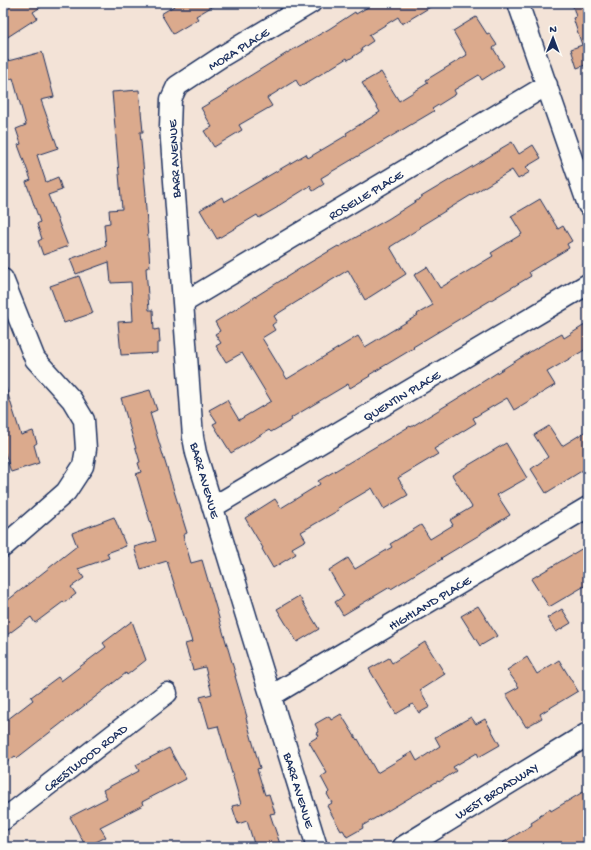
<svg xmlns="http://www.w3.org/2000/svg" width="591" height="850" font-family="'Gochi Hand',sans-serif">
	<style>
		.building { fill: #dbaa8d; stroke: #1b2f5e }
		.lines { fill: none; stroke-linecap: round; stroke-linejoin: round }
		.street-casing { stroke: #1b2f5e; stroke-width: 23 }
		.secondary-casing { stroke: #1b2f5e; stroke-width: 25 }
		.street { stroke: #fdfcf7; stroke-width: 20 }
		.secondary { stroke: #fdfcf7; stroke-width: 22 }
		.labels { text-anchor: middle; stroke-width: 4; stroke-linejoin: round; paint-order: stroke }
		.street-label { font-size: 13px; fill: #1b2f5e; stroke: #fdfcf7 }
	</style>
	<rect width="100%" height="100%" fill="#f3e3d7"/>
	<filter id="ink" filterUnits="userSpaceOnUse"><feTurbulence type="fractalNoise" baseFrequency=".025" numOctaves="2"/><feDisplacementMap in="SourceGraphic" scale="8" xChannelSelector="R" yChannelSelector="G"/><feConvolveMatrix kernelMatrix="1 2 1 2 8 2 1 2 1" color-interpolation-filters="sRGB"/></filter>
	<g filter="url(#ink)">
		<!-- building -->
		<path class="building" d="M 3,3 L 47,3 L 33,12 L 37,18 L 3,40 Z
			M 179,3 L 218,3 L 196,16 L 198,19 L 173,34 L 161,14 Z
			M 375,3 L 437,3 L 402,24 L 398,17 L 369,35 L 373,41 L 361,49 L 362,51 L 348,60 L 347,58 L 300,87 L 296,80 L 267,98 L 272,106 L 239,125 L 242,130 L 214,147 L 204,131 L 212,127 L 201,108 L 228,92 L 227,90 L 287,53 L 329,29 L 355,12 L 356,14 Z
			M 572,3 L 588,3 L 588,64 L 577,68 L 571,49 L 582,45 L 573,18 L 576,17 Z
			M 476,17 L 487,34 L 489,33 L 497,45 L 493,48 L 504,66 L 482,80 L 479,75 L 454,90 L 456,94 L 432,109 L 434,111 L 321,178 L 324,184 L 313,191 L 310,186 L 278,206 L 278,207 L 259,218 L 257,215 L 217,239 L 200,210 L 222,197 L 224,202 L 306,154 L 308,158 L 347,135 L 346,133 L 380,112 L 362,83 L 381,72 L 399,101 L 428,83 L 426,80 L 467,55 L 453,31 Z
			M 42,52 L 54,97 L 41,100 L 58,148 L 37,155 L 46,182 L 58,177 L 62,190 L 48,195 L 68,246 L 43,255 L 38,241 L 42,239 L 37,224 L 40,222 L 26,182 L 31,180 L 18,145 L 21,144 L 16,129 L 26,125 L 13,78 L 8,80 L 4,62 Z
			M 139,90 L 143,132 L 140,132 L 146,195 L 145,195 L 150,267 L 146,268 L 149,310 L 153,310 L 154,330 L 159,329 L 160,343 L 157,343 L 157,353 L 121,355 L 118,322 L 133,321 L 131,282 L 111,283 L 109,262 L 76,274 L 70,259 L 106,246 L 104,224 L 110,223 L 109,210 L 122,209 L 112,92 Z
			M 512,142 L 519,154 L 533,145 L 541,158 L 526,167 L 530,172 L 518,179 L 512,170 L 419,227 L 420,228 L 390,247 L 406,274 L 365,300 L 348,270 L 274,316 L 277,321 L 272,325 L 275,330 L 262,338 L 287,379 L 358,336 L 365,347 L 418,315 L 417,314 L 433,305 L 414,275 L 427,267 L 440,288 L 493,256 L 491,253 L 522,234 L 511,216 L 540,199 L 558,229 L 563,226 L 572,241 L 567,244 L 569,248 L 529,272 L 531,276 L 413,347 L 414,348 L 369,375 L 370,376 L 350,388 L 348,384 L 291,418 L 292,420 L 271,432 L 269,430 L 231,453 L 213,424 L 217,422 L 209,410 L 227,400 L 239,420 L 271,401 L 242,353 L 226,362 L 216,346 L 221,343 L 215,334 L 220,331 L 215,322 L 304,266 L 338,246 L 339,247 L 388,219 L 421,198 L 421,197 L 500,150 L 500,149 Z
			M 79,276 L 93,313 L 64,323 L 50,286 Z
			M 588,323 L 588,348 L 547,372 L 555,385 L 514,410 L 507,398 L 473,418 L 476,423 L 434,449 L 438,454 L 398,478 L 408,495 L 384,509 L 372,488 L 338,508 L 339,510 L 301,532 L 306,540 L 292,548 L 296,554 L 273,568 L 262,549 L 263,548 L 245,518 L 275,499 L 281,508 L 320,484 L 318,481 L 410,426 L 411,427 L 468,392 L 468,391 L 533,350 L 562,334 L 564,338 Z
			M 3,388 L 6,388 L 21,435 L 33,431 L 37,443 L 34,445 L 39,463 L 11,472 L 3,447 Z
			M 150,390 L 157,410 L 150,413 L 187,533 L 183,535 L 191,563 L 202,560 L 236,676 L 235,676 L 247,717 L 246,718 L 260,768 L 257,769 L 265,795 L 269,794 L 275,813 L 270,814 L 281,847 L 255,847 L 247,821 L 238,824 L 232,806 L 241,804 L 218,726 L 209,728 L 200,697 L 212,694 L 205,667 L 193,670 L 185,644 L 192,642 L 167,561 L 141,569 L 134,547 L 156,541 L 136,474 L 141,472 L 138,463 L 140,462 L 121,398 Z
			M 549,426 L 562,446 L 588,430 L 588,467 L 546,493 L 531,469 L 548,457 L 534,435 Z
			M 506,443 L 527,478 L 497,495 L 510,515 L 481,533 L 481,534 L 441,558 L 442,559 L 425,569 L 425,568 L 391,589 L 390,587 L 343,615 L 335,602 L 344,596 L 329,570 L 348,558 L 355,569 L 392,547 L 390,544 L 421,525 L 430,539 L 453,525 L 450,520 L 472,507 L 452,475 Z
			M 114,517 L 126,546 L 107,553 L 109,558 L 78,569 L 84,578 L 71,587 L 76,594 L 64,603 L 63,602 L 35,623 L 31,617 L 3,638 L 3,604 L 77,546 L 72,533 Z
			M 588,545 L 588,584 L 549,607 L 531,579 Z
			M 299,596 L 319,629 L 297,642 L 277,609 Z
			M 478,606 L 497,636 L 480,646 L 461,616 Z
			M 562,609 L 571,623 L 556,632 L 547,618 Z
			M 132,621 L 146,660 L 127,675 L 126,673 L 17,758 L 15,756 L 3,765 L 3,723 L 33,700 L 31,697 L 58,677 L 61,681 L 106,647 L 103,643 Z
			M 425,642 L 445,674 L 420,690 L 430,707 L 419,713 L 413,704 L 396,714 L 369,669 L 389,658 L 392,663 Z
			M 527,657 L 537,674 L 559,660 L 578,691 L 540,714 L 542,718 L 526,727 L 506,694 L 519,687 L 507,670 Z
			M 341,714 L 357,740 L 358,739 L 377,773 L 412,752 L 417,761 L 440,746 L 435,737 L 471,717 L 476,724 L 485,719 L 500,745 L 479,757 L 477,753 L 453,767 L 456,771 L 439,782 L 438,781 L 362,826 L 363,828 L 347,837 L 343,830 L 341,831 L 327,806 L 332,803 L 327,794 L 329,792 L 321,777 L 327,773 L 309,742 L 319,736 L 317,733 L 319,732 L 315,724 L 329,716 L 331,720 Z
			M 169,748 L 186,779 L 142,802 L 143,805 L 100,827 L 106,837 L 86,847 L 70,817 L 107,798 L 103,790 L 139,771 L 136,765 Z
			M 588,789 L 588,840 L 577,847 L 496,847 L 532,825 L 531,823 L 539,818 L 538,816 L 550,809 L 551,811 Z"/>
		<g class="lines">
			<!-- street casing -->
			<g class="street-casing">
				<path id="street" d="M 311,3 L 221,57 L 177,86 L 171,99 L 170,127 L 193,437 L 196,453 L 317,847
					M 518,3 L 588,205
					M 3,279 L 35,359 L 72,400 L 84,420 L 86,449 L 83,466 L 66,492 L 3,547
					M 183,303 L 547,85
					M 213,507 L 588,284
					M 271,696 L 588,507
					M 3,820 L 167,693"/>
			</g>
			<!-- secondary casing -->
			<g class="secondary-casing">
				<path id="secondary" d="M 404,847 L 588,734"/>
			</g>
			<!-- street -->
			<use href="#street" class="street"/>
			<!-- secondary -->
			<use href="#secondary" class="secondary"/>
		</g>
	</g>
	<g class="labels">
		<!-- street labels -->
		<g class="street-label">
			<text transform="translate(238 48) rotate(-32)" y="5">MORA PLACE</text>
			<text transform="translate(173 159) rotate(-93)" y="5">BARR AVENUE</text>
			<text transform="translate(365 194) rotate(-31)" y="5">ROSELLE PLACE</text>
			<text transform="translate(401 395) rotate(-31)" y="5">QUENTIN PLACE</text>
			<text transform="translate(206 480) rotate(74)" y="5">BARR AVENUE</text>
			<text transform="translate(429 602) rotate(-31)" y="5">HIGHLAND PLACE</text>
			<text transform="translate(85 757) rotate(-38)" y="5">CRESTWOOD ROAD</text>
			<text transform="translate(300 790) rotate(73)" y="5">BARR AVENUE</text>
			<text transform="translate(496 790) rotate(-32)" y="5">WEST BROADWAY</text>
		</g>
	</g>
	<!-- margin -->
	<rect width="591" height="850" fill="none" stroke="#fdfcf7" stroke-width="16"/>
	<rect x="8" y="8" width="575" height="834" fill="none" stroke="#1b2f5e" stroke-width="1.5" filter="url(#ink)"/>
	<!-- north arrow -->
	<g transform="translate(553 38) rotate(1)" stroke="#fdfcf7" stroke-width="3" paint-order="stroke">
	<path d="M0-3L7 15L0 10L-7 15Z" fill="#1b2f5e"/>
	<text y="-6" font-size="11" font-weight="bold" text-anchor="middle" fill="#1b2f5e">N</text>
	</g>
</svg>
